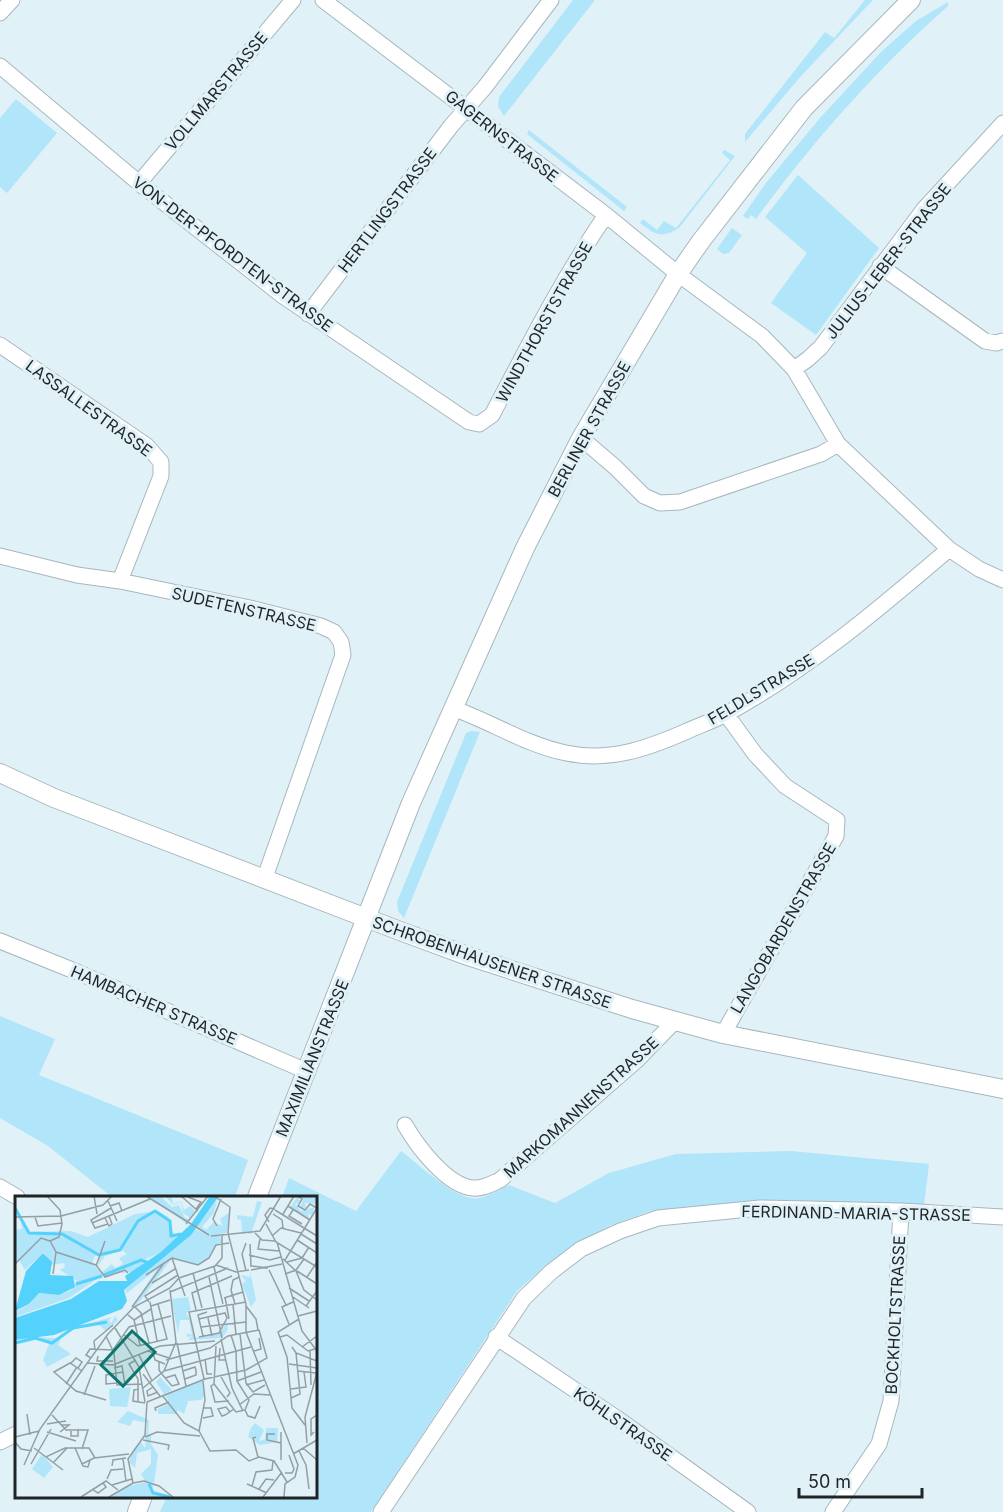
<svg xmlns="http://www.w3.org/2000/svg" width="1003" height="1512" font-family="Inter,sans-serif">
	<style>
		.green { fill: #b1e5f9 }
		.lines { fill: none; stroke-linecap: round; stroke-linejoin: round }
		.minor-casing { stroke: #a7b7bd; stroke-width: 17 }
		.tertiary-casing { stroke: #a7b7bd; stroke-width: 20 }
		.minor { stroke: #fff; stroke-width: 15 }
		.tertiary { stroke: #fff; stroke-width: 18 }
		.labels { text-anchor: middle; stroke-width: 6; stroke-linejoin: round; paint-order: stroke }
		.street-label { font-size: 16px; fill: #1f2527; stroke: #e1f1f8 }
		.inset-river { fill: none; stroke: #55d2fb; stroke-width: 3 }
		.inset-road { fill: none; stroke: #939fa4; stroke-width: 1.5 }
		.view { fill: #0f766e; fill-opacity: 0.15; stroke: #0f766e; stroke-width: 3 }
		.inset-edge { fill: none; stroke: #1f2527; stroke-width: 3 }
	</style>
	<rect width="100%" height="100%" fill="#e1f1f8"/>
	<!-- green -->
	<path class="green" d="M 573,0 L 595,0 L 504,116 L 498,106 L 499,97 Z
		M 865,0 L 873,0 L 801,76 L 745,142 L 745,134 L 748,130 L 825,32 L 834,38 Z
		M 948,2 L 948,6 C 877,69 812,142 756,219 L 751,215 L 748,219 L 743,216 L 766,183 L 820,118 L 882,51 L 916,21 Z
		M 16,99 L 57,133 L 7,193 L 0,187 L 0,118 Z
		M 529,130 L 627,207 L 624,211 L 527,134 Z
		M 724,150 L 735,156 L 679,228 C 661,239 656,235 640,223 L 643,219 L 657,230 L 664,221 L 676,228 L 730,160 L 722,153 Z
		M 798,175 L 879,248 L 816,335 L 771,303 L 807,253 L 765,217 Z
		M 732,228 L 742,235 L 729,253 L 723,254 L 717,249 Z
		M 471,731 L 480,732 L 404,918 L 398,911 L 397,902 L 464,738 L 466,733 Z
		M 0,1016 L 55,1039 L 39,1075 L 248,1160 L 235,1197 L 112,1197 L 48,1146 L 0,1118 Z
		M 401,1151 C 419,1164 458,1203 479,1198 C 489,1196 500,1189 509,1185 L 555,1203 L 609,1173 L 676,1154 L 791,1151 L 929,1164 L 924,1205 L 760,1201 L 650,1211 L 611,1225 L 577,1243 L 546,1265 L 517,1291 L 371,1512 L 160,1512 L 167,1496 L 315,1496 L 315,1197 L 282,1197 L 289,1178 L 356,1211 Z"/>
	<g class="lines">
		<!-- minor casing -->
		<g class="minor-casing">
			<path id="minor" d="M 323,0 L 606,215 L 678,274 L 762,336 L 794,369 L 838,444 L 949,549 L 979,569 L 1003,580
				M 0,13 L 12,0
				M 0,66 L 139,183 L 283,296 L 469,422 L 479,424 L 492,415 C 528,347 562,279 606,215
				M 139,183 L 293,0
				M 880,266 L 985,341 L 996,343 L 1003,341
				M 308,314 L 451,126 L 485,87 L 551,0
				M 0,345 L 147,446 L 161,462 L 161,476 L 120,581
				M 794,369 L 808,359 L 821,347 L 924,209 L 1003,123
				M 581,438 L 615,467 L 644,496 L 660,503 L 680,502 L 821,454 L 838,444
				M 0,556 L 77,575 L 120,581 L 250,608 L 321,626 L 334,632 L 341,642 L 343,655 L 264,880
				M 452,708 C 490,721 526,745 566,753 C 609,762 646,749 685,732 C 698,726 713,721 726,714 C 807,670 879,609 949,549
				M 0,941 L 77,972 L 306,1071
				M 723,1034 L 836,836 L 837,820 L 785,786 L 755,754 L 726,714
				M 405,1125 C 417,1146 447,1186 473,1188 C 483,1189 491,1184 500,1180 L 638,1059 L 674,1022
				M 0,1187 L 17,1197
				M 496,1337 L 618,1419 L 748,1512
				M 0,1442 L 16,1434
				M 381,1512 L 524,1298 L 551,1272 L 581,1249 L 620,1231 L 658,1218 L 760,1208 L 901,1211 L 1003,1217
				M 833,1512 L 879,1444 L 891,1401 L 901,1211"/>
		</g>
		<!-- tertiary casing -->
		<g class="tertiary-casing">
			<path id="tertiary" d="M 0,773 L 54,798 L 400,931 L 468,956 L 632,1009 L 723,1034 L 1003,1089
				M 257,1197 L 411,803 L 525,548 L 581,438 L 678,274 L 701,241 L 804,108 L 911,0
				M 137,1512 L 143,1496"/>
		</g>
		<!-- minor -->
		<use href="#minor" class="minor"/>
		<!-- tertiary -->
		<use href="#tertiary" class="tertiary"/>
	</g>
	<g class="labels">
		<!-- street labels -->
		<g class="street-label">
			<text transform="translate(216 91) rotate(-50)" y="6">VOLLMARSTRASSE</text>
			<text transform="translate(502 136) rotate(38)" y="6">GAGERNSTRASSE</text>
			<text transform="translate(387 210) rotate(-53)" y="6">HERTLINGSTRASSE</text>
			<text transform="translate(233 254) rotate(37)" y="6">VON-DER-PFORDTEN-STRASSE</text>
			<text transform="translate(888 261) rotate(-52)" y="6">JULIUS-LEBER-STRASSE</text>
			<text transform="translate(544 322) rotate(-61)" y="6">WINDTHORSTSTRASSE</text>
			<text transform="translate(89 408) rotate(36)" y="6">LASSALLESTRASSE</text>
			<text transform="translate(589 429) rotate(-61)" y="6">BERLINER STRASSE</text>
			<text transform="translate(244 609) rotate(13)" y="6">SUDETENSTRASSE</text>
			<text transform="translate(761 689) rotate(-31)" y="6">FELDLSTRASSE</text>
			<text transform="translate(783 928) rotate(-60)" y="6">LANGOBARDENSTRASSE</text>
			<text transform="translate(492 962) rotate(19)" y="6">SCHROBENHAUSENER STRASSE</text>
			<text transform="translate(154 1005) rotate(23)" y="6">HAMBACHER STRASSE</text>
			<text transform="translate(312 1058) rotate(-68)" y="6">MAXIMILIANSTRASSE</text>
			<text transform="translate(581 1107) rotate(-42)" y="6">MARKOMANNENSTRASSE</text>
			<text transform="translate(856 1213) rotate(1)" y="6">FERDINAND-MARIA-STRASSE</text>
			<text transform="translate(895 1315) rotate(-87)" y="6">BOCKHOLTSTRASSE</text>
			<text transform="translate(623 1424) rotate(35)" y="6">KÖHLSTRASSE</text>
		</g>
	</g>
	<!-- overview -->
	<g transform="translate(15 1196)">
		<rect width="302" height="302" fill="#e1f1f8"/>
		<path d="M 132,0 L 145,0 L 157,11 L 164,9 L 170,22 L 174,23 L 174,21 L 168,17 L 166,6 L 158,9 L 150,0 L 157,1 L 158,8 L 166,5 L 169,14 L 175,10 L 180,15 L 171,27 ZM 283,0 L 301,2 L 301,8 L 290,7 L 291,12 L 285,11 L 288,4 L 284,1 L 285,6 L 280,8 L 286,15 L 300,11 L 297,19 L 293,18 L 294,23 L 275,11 ZM 202,4 L 199,17 L 187,31 L 191,34 L 199,26 L 208,30 L 205,23 L 215,16 L 212,37 L 196,40 L 205,40 L 207,47 L 201,48 L 194,62 L 181,69 L 157,62 L 126,104 L 100,131 L 123,105 L 119,108 L 142,73 L 112,97 L 110,94 L 180,33 L 194,39 L 182,30 ZM 242,5 L 247,6 L 236,38 L 227,36 L 226,24 L 222,23 L 222,19 L 238,21 ZM 143,15 L 153,21 L 159,38 L 165,39 L 147,56 L 131,63 L 123,75 L 88,79 L 54,102 L 0,121 L 0,116 L 15,108 L 23,97 L 44,99 L 56,94 L 62,85 L 45,74 L 50,71 L 49,67 L 36,69 L 29,56 L 10,74 L 4,64 L 0,67 L 0,34 L 7,33 L 5,20 L 14,36 L 56,35 L 73,41 L 120,18 ZM 107,54 L 112,58 L 104,62 L 108,68 L 100,72 L 97,68 L 86,77 L 77,67 L 80,60 L 85,60 L 83,70 L 90,60 ZM 235,75 L 241,104 L 236,111 L 227,88 L 231,85 L 225,79 L 235,81 ZM 173,101 L 176,114 L 171,117 L 175,123 L 180,142 L 206,136 L 212,126 L 210,109 L 213,133 L 207,142 L 173,144 L 177,140 L 172,141 L 172,137 L 177,139 L 174,124 L 165,124 L 163,137 L 156,103 ZM 97,121 L 94,124 L 96,128 L 100,120 L 103,124 L 91,135 L 84,129 L 61,132 L 48,139 L 43,149 L 56,158 L 32,171 L 28,164 L 34,148 L 24,143 L 0,149 L 19,141 L 41,142 L 60,131 ZM 145,181 L 157,194 L 149,198 L 188,184 L 189,200 L 186,204 L 173,205 L 169,218 L 163,214 L 161,218 L 143,218 L 143,213 L 155,207 L 141,186 ZM 116,191 L 112,211 L 95,210 L 94,193 ZM 113,215 L 134,224 L 133,240 L 136,239 L 136,248 L 143,259 L 139,287 L 130,285 L 126,278 L 136,268 L 136,253 L 122,257 L 120,272 L 114,266 L 119,252 L 126,246 L 130,252 L 132,227 L 118,224 L 115,230 L 102,226 ZM 240,227 L 249,234 L 244,245 L 250,243 L 251,232 L 263,232 L 262,246 L 245,249 L 233,241 L 235,234 L 239,237 L 235,233 ZM 27,258 L 38,271 L 29,282 L 17,273 ZM 132,286 L 139,288 L 137,294 L 156,301 L 97,301 L 113,290 Z" fill="#b1e5f9" fill-rule="evenodd"/>
		<path d="M 195,0 L 204,0 L 176,39 L 109,94 L 112,105 L 107,113 L 39,139 L 0,144 L 0,122 L 56,103 L 84,85 L 112,85 L 110,80 L 146,56 L 176,28 ZM 28,57 L 37,66 L 35,79 L 58,80 L 60,91 L 44,99 L 24,97 L 14,108 L 0,115 L 11,75 Z" fill="#55d2fb"/>
		<path class="inset-river" d="M 0,12 L 14,37 L 47,38 L 84,59 L 105,54 L 123,25 L 140,15 L 155,25 L 156,40 L 166,38M 89,79 L 126,64 L 134,67M 61,88 L 87,80M 0,147 L 20,142 L 37,147 L 58,132 L 92,126M 134,288 L 138,297 L 155,301"/>
		<path class="inset-road" d="M 32,0 L 45,14 L 47,28 L 44,41 L 35,45M 79,0 L 82,18M 131,0 L 194,39M 166,0 L 183,15M 199,0 L 215,11 L 213,37M 283,0 L 287,3 L 283,10 L 290,14 L 295,8 L 302,12M 173,1 L 186,6 L 181,13M 93,5 L 102,25M 95,10 L 104,7 L 107,15M 273,10 L 295,24M 260,14 L 302,40M 278,14 L 274,20 L 287,28M 258,18 L 267,24 L 268,32M 268,18 L 279,0M 0,21 L 46,20 L 88,9 L 97,0M 20,21 L 23,30 L 47,27M 90,22 L 94,30 L 97,28 L 94,20M 254,26 L 250,19 L 255,12 L 260,13M 77,27 L 135,3M 93,28 L 80,32 L 76,24 L 96,12M 171,28 L 193,0M 251,28 L 261,46 L 302,71M 202,30 L 198,23 L 206,3M 213,37 L 231,108 L 231,136 L 283,269 L 280,281 L 270,288 L 269,301M 240,37 L 247,44 L 260,45M 286,38 L 302,48M 196,40 L 245,35 L 266,0M 257,40 L 266,32 L 286,37M 245,43 L 243,53 L 264,55M 282,44 L 302,57M 35,45 L 41,56 L 38,78M 262,46 L 287,135 L 302,155M 231,47 L 227,58 L 231,75M 235,48 L 236,70 L 253,72M 41,56 L 81,69 L 90,81 L 110,74 L 113,77M 234,59 L 255,64 L 266,61M 157,62 L 183,69 L 194,62 L 201,49 L 214,47M 157,62 L 170,100M 268,63 L 281,75 L 289,94 L 302,104M 270,64 L 302,12M 272,66 L 287,62 L 294,51M 0,68 L 26,42 L 35,45M 201,69 L 221,76 L 234,74M 81,70 L 90,45M 199,71 L 208,108M 236,74 L 267,68M 254,74 L 271,109M 282,75 L 302,88M 178,77 L 187,112M 270,78 L 281,74 L 289,63M 131,79 L 157,62M 194,81 L 207,142M 292,81 L 302,66M 137,87 L 160,73M 274,92 L 294,105M 155,96 L 213,72M 210,101 L 214,123M 278,101 L 294,112M 209,102 L 228,96M 134,106 L 130,100 L 163,79M 135,106 L 142,145M 218,108 L 221,139M 220,108 L 216,94 L 218,84 L 224,81M 136,110 L 155,104M 231,110 L 241,123 L 243,134M 291,110 L 302,95M 117,111 L 149,67M 120,111 L 126,117 L 134,147M 181,114 L 177,97 L 217,80M 112,118 L 119,124 L 125,149M 283,120 L 302,115M 193,122 L 197,140M 284,123 L 263,136 L 272,161 L 277,212 L 290,229M 119,124 L 136,113M 274,128 L 267,111 L 278,106M 186,131 L 231,126M 100,132 L 124,171 L 130,206M 225,138 L 231,187 L 238,196 L 250,189M 109,139 L 123,150 L 152,143 L 143,108M 216,139 L 221,155 L 222,185 L 234,204 L 230,214M 91,140 L 99,157 L 102,189 L 127,188M 188,140 L 183,119 L 192,116M 184,141 L 204,137 L 212,122 L 210,117 L 184,123M 265,141 L 272,139 L 293,155 L 300,153M 206,143 L 217,192 L 228,215M 162,147 L 171,190M 201,150 L 199,188 L 221,216 L 230,214M 277,151 L 281,157 L 302,165M 287,151 L 302,140M 205,152 L 204,164 L 211,164M 80,154 L 79,145 L 98,129M 133,155 L 154,162M 239,155 L 246,153 L 244,142M 295,155 L 296,189M 138,157 L 140,164 L 150,168M 124,159 L 137,185M 83,160 L 82,165 L 98,165M 76,162 L 71,159 L 75,153 L 98,154 L 114,131 L 156,120M 190,163 L 192,178 L 197,178M 121,164 L 114,168 L 123,183 L 123,206M 144,166 L 144,174 L 146,177 L 157,190 L 164,188 L 160,179 L 150,182M 56,167 L 61,162 L 67,166 L 63,172M 72,167 L 98,169 L 145,150 L 200,145M 274,168 L 302,172M 99,172 L 107,170 L 110,189M 67,175 L 55,167 L 39,176 L 61,195 L 91,204M 149,175 L 236,151M 168,175 L 180,171 L 181,174 L 181,179 L 170,183M 283,175 L 301,177M 128,178 L 145,200M 205,179 L 215,197 L 212,201M 189,183 L 174,116 L 231,106M 222,185 L 246,176M 102,187 L 91,188 L 91,179 L 108,176M 51,188 L 62,171M 199,188 L 196,190 L 200,206 L 214,205M 231,189 L 249,184M 138,191 L 132,195 L 133,200 L 143,196M 128,192 L 149,175 L 161,146 L 155,94M 124,193 L 119,194 L 118,205 L 130,207M 276,193 L 291,191 L 289,176M 69,199 L 80,170M 147,199 L 169,227 L 184,235 L 195,255 L 221,254 L 234,265 L 244,261 L 259,265 L 272,286M 276,202 L 285,198 L 281,157M 132,206 L 190,183 L 231,174 L 252,162 L 244,134 L 213,140 L 195,152 L 151,164M 224,209 L 239,198 L 255,199M 230,214 L 233,220 L 240,222 L 245,210M 141,215 L 140,212 L 154,206M 215,216 L 211,211 L 203,213 L 207,220 L 210,219 L 219,213M 12,218 L 15,239M 37,219 L 51,234 L 73,234 L 67,253M 188,222 L 198,220 L 196,212 L 189,212M 32,228 L 51,225M 56,235 L 56,240 L 63,240 L 63,233M 184,235 L 190,204 L 188,185M 32,236 L 61,245M 45,236 L 54,229 L 46,229M 299,236 L 296,239 L 296,223 L 302,219M 260,238 L 252,238 L 252,244 L 266,247M 0,241 L 24,235M 130,241 L 142,236 L 185,240M 241,241 L 238,242 L 243,261M 128,244 L 154,249 L 153,254M 0,246 L 6,253 L 17,255M 292,247 L 290,221 L 302,176M 19,252 L 31,261 L 50,252 L 74,252 L 80,262M 60,252 L 68,270 L 73,271 L 75,264M 288,252 L 302,264M 284,255 L 291,269 L 294,293M 278,258 L 302,244M 31,261 L 48,274M 108,263 L 111,285M 266,264 L 266,236M 38,267 L 52,252M 16,268 L 36,233M 67,268 L 79,262 L 114,258M 9,269 L 25,233 L 93,138 L 119,111 L 155,92 L 164,82 L 200,70 L 207,62 L 207,39M 97,270 L 98,264 L 111,262M 270,277 L 277,277 L 279,273 L 274,259M 92,283 L 96,274 L 108,273M 118,287 L 113,263 L 130,239 L 132,206M 232,288 L 252,297M 97,289 L 117,283M 237,290 L 241,276 L 257,274 L 258,265M 77,293 L 83,297 L 91,291 L 88,287M 244,293 L 251,283 L 259,284M 66,301 L 91,285 L 103,294M 94,301 L 118,287 L 129,285 L 144,290 L 158,301M 248,301 L 267,276"/>
		<path class="view" d="M 117,135 L 140,156 L 108,190 L 86,169 Z"/>
		<rect width="302" height="302" class="inset-edge"/>
	</g>
	<!-- scale -->
	<path d="M799 1488v9h123v-9" fill="none" stroke="#1f2527" stroke-width="3"/>
	<text x="808" y="1488" font-size="18" fill="#1f2527" stroke="#e1f1f8" stroke-width="4.5" paint-order="stroke">50 m</text>
</svg>
